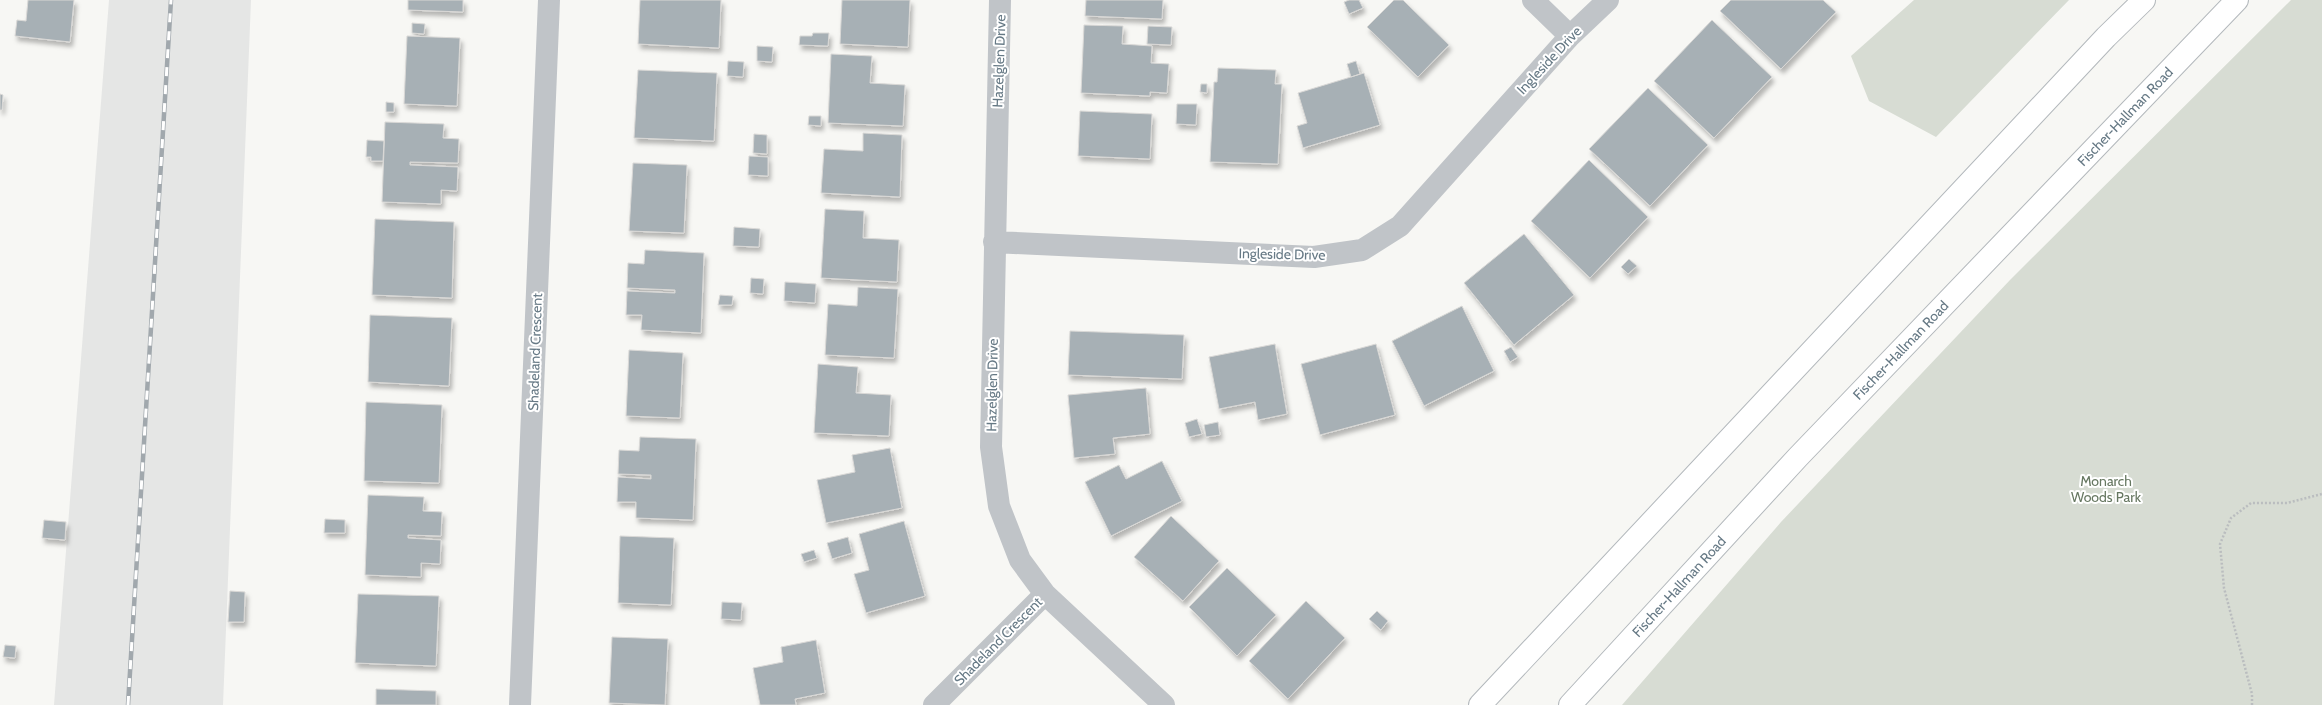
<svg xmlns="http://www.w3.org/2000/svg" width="2322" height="705" font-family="Cabin,sans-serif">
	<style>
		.built { fill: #e5e6e5 }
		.green { fill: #d7dcd3 }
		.building { fill: #a7b0b5; stroke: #d9d8d6; filter: url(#shadow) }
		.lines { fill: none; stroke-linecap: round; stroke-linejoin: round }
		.major-casing { stroke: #b3b8bc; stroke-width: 24 }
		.path { stroke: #babdbf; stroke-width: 2.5; stroke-dasharray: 2 2; stroke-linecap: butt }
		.minor { stroke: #c0c4c8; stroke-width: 22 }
		.major { stroke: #fff; stroke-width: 22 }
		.rail-casing { stroke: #a1a8ad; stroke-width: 4.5 }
		.rail { stroke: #fff; stroke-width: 3; stroke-dasharray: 9; stroke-linecap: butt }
		.labels { text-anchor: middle; stroke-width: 4; stroke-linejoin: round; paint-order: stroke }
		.street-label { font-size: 14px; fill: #667985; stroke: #fff }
		.park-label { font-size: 14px; fill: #667761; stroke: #fff }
	</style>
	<defs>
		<filter id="shadow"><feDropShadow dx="2.5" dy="4.5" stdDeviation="2" flood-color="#0004"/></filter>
	</defs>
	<rect width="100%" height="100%" fill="#f7f7f4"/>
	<!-- built -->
	<path class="built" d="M 109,0 L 251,0 L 223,705 L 54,705 Z"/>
	<!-- green -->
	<path class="green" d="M 1914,0 L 2069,0 L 1936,137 L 1869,101 L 1851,56 Z
		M 2291,0 L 2322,0 L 2322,705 L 1622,705 L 1781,522 L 2010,280 Z"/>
	<!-- building -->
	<path class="building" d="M 28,0 L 74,0 L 70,42 L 15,36 L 17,20 L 26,21 Z
		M 408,0 L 463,0 L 463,12 L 408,10 Z
		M 640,0 L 721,0 L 719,48 L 638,44 Z
		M 842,0 L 910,0 L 908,47 L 840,44 Z
		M 1086,0 L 1163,0 L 1162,19 L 1085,16 Z
		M 1349,0 L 1359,0 L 1363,8 L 1349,14 L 1344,2 Z
		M 1394,0 L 1403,0 L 1449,45 L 1418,77 L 1367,27 Z
		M 1731,0 L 1823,0 L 1836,12 L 1781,69 L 1720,11 Z
		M 1712,20 L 1772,77 L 1714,138 L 1654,81 Z
		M 412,23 L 425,24 L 424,34 L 412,33 Z
		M 1084,25 L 1123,26 L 1122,44 L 1152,46 L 1151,63 L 1169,64 L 1167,93 L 1150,92 L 1150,96 L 1081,93 Z
		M 1148,26 L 1172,27 L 1171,45 L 1147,44 Z
		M 813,33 L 829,33 L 828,46 L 799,45 L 800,36 L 812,36 Z
		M 407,36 L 460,38 L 457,106 L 404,104 Z
		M 757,46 L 773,47 L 772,62 L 757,61 Z
		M 831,54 L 872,56 L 870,83 L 905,85 L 903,126 L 828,123 Z
		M 728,61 L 744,62 L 743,77 L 727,76 Z
		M 1356,61 L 1360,74 L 1351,77 L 1347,64 Z
		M 1218,68 L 1276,70 L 1275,84 L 1282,84 L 1278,164 L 1210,162 L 1214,82 L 1217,82 Z
		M 638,70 L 717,73 L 714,141 L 634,138 Z
		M 1364,73 L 1380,125 L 1303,148 L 1297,126 L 1307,123 L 1298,93 Z
		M 1201,84 L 1207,84 L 1207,93 L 1200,92 Z
		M 1648,88 L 1708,145 L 1650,206 L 1589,149 Z
		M 0,94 L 3,95 L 2,110 L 0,110 Z
		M 386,102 L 394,103 L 394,112 L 386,112 Z
		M 1177,104 L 1197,104 L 1196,125 L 1176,124 Z
		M 1080,111 L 1152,114 L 1150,159 L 1078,156 Z
		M 809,116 L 821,116 L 821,126 L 808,125 Z
		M 385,122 L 444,124 L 443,138 L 459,139 L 458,163 L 410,162 L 410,165 L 458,167 L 457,191 L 441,190 L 441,204 L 382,202 Z
		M 863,133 L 902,135 L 900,197 L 821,193 L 824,149 L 863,151 Z
		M 754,134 L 767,135 L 767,154 L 753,153 Z
		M 367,140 L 384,141 L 383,161 L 371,161 L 371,157 L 366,157 Z
		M 749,156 L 768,157 L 768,176 L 748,175 Z
		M 1589,160 L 1648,217 L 1590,278 L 1531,221 Z
		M 633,163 L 687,165 L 684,233 L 629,231 Z
		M 825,209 L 864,211 L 863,238 L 899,240 L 897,282 L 821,278 Z
		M 375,219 L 454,222 L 452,298 L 372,295 Z
		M 734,227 L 760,229 L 759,247 L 733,246 Z
		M 1524,234 L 1574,295 L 1514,345 L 1464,283 Z
		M 645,250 L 704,253 L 701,333 L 641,330 L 642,315 L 626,315 L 627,291 L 675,293 L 675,290 L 627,288 L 628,263 L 644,264 Z
		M 1629,259 L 1637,266 L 1628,274 L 1621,267 Z
		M 751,278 L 764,279 L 763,294 L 750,293 Z
		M 785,282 L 816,284 L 815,303 L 784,301 Z
		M 858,287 L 898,289 L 894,358 L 825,355 L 828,304 L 857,306 Z
		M 720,295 L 733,296 L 732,305 L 718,305 Z
		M 1462,306 L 1494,371 L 1424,406 L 1392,341 Z
		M 370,315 L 452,318 L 449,386 L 368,382 Z
		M 1070,331 L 1184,335 L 1182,379 L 1068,375 Z
		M 1275,344 L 1287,414 L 1258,420 L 1255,402 L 1219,409 L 1209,357 Z
		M 1376,344 L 1395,415 L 1320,435 L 1301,364 Z
		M 1511,347 L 1518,357 L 1510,362 L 1504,351 Z
		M 629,350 L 683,353 L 680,418 L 626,416 Z
		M 818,364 L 858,367 L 856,393 L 891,395 L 889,436 L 814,433 Z
		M 1146,388 L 1150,434 L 1113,438 L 1115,454 L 1074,458 L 1068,395 Z
		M 366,402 L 442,405 L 439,483 L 364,481 Z
		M 1197,419 L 1202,434 L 1189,437 L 1185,423 Z
		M 1218,422 L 1220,435 L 1206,437 L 1204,425 Z
		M 640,437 L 696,439 L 693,520 L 636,518 L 636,502 L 617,502 L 618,477 L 651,479 L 651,475 L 618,474 L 619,450 L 639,451 Z
		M 890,448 L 902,508 L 826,523 L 817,480 L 855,472 L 852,455 Z
		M 1162,461 L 1182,501 L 1111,536 L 1085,482 L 1119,465 L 1126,479 Z
		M 368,495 L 424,497 L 423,511 L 442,512 L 441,536 L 408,535 L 408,538 L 441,540 L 440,564 L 421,563 L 421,577 L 365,575 Z
		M 1171,516 L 1219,561 L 1183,601 L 1134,557 Z
		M 325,519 L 345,520 L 345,533 L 324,533 Z
		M 44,520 L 66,522 L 65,540 L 42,538 Z
		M 904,521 L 925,596 L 866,613 L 854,574 L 869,570 L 859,534 Z
		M 620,536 L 674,538 L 671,605 L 618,603 Z
		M 848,537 L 852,553 L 832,559 L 827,543 Z
		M 814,550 L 817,558 L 804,562 L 801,554 Z
		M 1227,568 L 1276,615 L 1237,656 L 1189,607 Z
		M 230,591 L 245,592 L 244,622 L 228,622 Z
		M 358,594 L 439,596 L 436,666 L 355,663 Z
		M 1306,601 L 1345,638 L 1288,699 L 1249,661 Z
		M 722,602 L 742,603 L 741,620 L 721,619 Z
		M 1377,611 L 1388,621 L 1381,630 L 1369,619 Z
		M 612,637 L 668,639 L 665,705 L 609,703 Z
		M 816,640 L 825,693 L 795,699 L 796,705 L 760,705 L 753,668 L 783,662 L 781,647 Z
		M 5,645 L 16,646 L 15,658 L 3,657 Z
		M 376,689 L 436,691 L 436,705 L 376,705 Z"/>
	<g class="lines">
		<!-- major casing -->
		<g class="major-casing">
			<g id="major">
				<path d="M 1480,705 L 2106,37 L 2144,0"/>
				<path id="s1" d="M 1570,705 L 1798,457 L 2237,0"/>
			</g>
		</g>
		<!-- path -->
		<path class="path" d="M 2252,705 L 2252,694 L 2224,588 L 2220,544 L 2231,518 L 2251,503 L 2287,503 L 2322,494"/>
		<!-- minor -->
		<path class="minor" d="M 1000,0 L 991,447 L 999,506 L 1020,560 L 1045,594 L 1164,705
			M 1533,0 L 1570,36
			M 994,242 L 1314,257 L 1362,250 L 1400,226 L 1570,36 L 1608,0
			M 520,705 L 549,0
			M 934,705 L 1045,594"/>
		<!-- major -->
		<use href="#major" class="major"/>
		<!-- rail casing -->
		<g class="rail-casing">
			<path id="rail" d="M 128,705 L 171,0"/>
		</g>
		<!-- rail -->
		<use href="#rail" class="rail"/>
	</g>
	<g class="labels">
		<!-- street labels -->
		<g class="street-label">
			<text transform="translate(1549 60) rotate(-47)" y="5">Ingleside Drive</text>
			<text transform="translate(999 61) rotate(-88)" y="5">Hazelglen Drive</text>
			<text dy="5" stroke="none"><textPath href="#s1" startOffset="809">Fischer-Hallman Road</textPath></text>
			<text transform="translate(1282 254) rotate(1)" y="5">Ingleside Drive</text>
			<text dy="5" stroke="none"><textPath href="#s1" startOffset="485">Fischer-Hallman Road</textPath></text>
			<text transform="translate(535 352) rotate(-88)" y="5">Shadeland Crescent</text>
			<text transform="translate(992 385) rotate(-89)" y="5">Hazelglen Drive</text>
			<text dy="5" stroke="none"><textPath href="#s1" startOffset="161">Fischer-Hallman Road</textPath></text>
			<text transform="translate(998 641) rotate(-45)" y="5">Shadeland Crescent</text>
		</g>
		<!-- park labels -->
		<g class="park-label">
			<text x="2106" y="486">Monarch<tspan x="2106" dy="16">Woods Park</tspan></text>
		</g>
	</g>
</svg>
